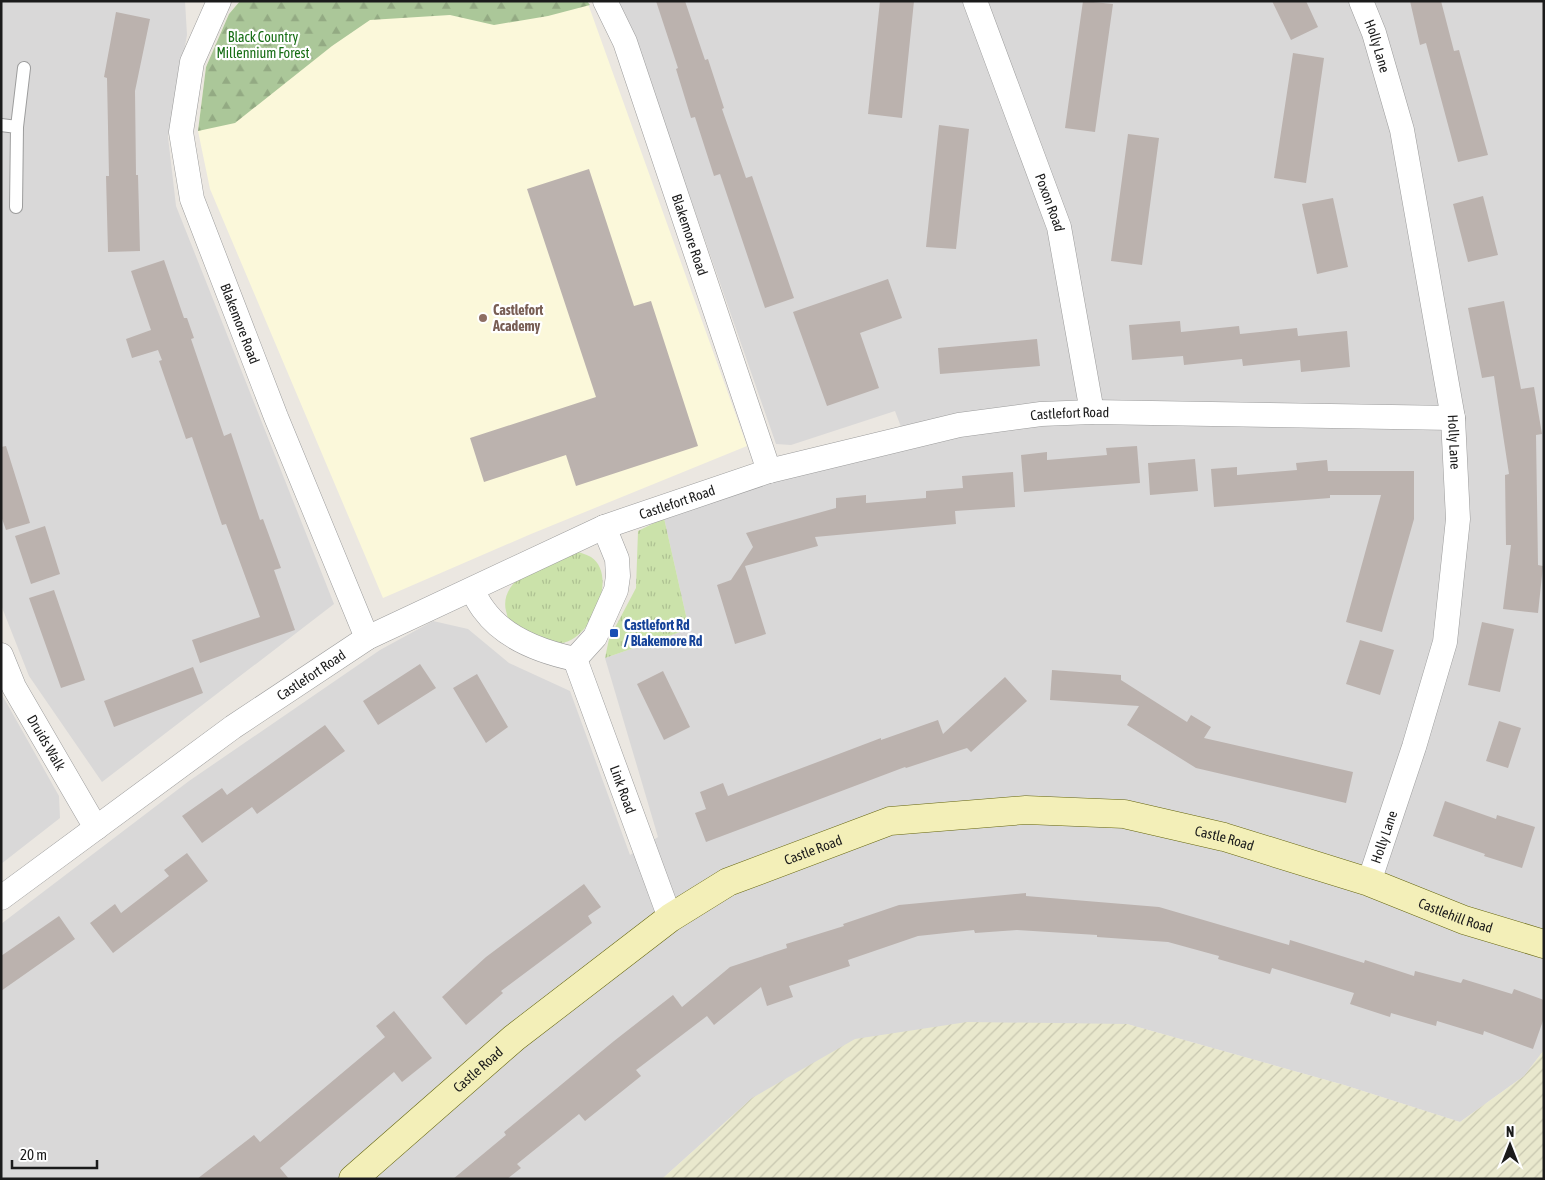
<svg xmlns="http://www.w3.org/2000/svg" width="1545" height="1180" font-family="'Asap Condensed',sans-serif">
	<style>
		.residential { fill: #d9d8d8 }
		.education { fill: #fbf8da }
		.farmland { fill: url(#farmland-furrows) }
		.grass { fill: url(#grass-tufts) }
		.forest { fill: url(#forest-firs) }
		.building { fill: #bbb2ae }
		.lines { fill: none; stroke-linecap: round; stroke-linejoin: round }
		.lane-casing { stroke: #9c9c9c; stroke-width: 14 }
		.street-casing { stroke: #9c9c9c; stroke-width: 25 }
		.secondary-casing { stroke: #65650e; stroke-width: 29 }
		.lane { stroke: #fff; stroke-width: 12 }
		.street { stroke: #fff; stroke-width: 24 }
		.secondary { stroke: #f3efb8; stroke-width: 28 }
		.education-dot { fill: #8d6e63; stroke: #fff; stroke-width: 2 }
		.transit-dot { fill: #1a4fb4; stroke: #fff; stroke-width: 2 }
		.labels { text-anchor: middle; stroke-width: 4.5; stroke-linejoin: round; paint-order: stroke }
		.park-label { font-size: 14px; fill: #166d14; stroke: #fff }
		.street-label { font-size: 14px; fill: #1b1b1b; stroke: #fff }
		.education-label { font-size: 14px; font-weight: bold; fill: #785e54; stroke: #fff; text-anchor: start }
		.transit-label { font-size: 14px; font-weight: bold; fill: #164399; stroke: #fff; text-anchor: start }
	</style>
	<defs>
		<pattern id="farmland-furrows" width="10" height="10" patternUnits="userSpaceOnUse" patternTransform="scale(1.25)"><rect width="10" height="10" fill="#e9e8cd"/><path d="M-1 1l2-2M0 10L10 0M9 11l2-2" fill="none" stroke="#c7c6af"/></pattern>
		<pattern id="grass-tufts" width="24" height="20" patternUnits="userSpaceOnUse" patternTransform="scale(1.25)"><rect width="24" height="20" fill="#cbe2aa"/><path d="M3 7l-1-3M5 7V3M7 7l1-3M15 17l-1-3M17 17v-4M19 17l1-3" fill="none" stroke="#aec192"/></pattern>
		<pattern id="forest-firs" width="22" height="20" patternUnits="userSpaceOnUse" patternTransform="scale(1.25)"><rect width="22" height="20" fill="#abc799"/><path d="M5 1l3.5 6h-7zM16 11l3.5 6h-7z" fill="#93aa83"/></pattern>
	</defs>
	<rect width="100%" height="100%" fill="#ebe7e1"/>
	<!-- residential -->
	<path class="residential" d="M 1,1 L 185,1 L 187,35 L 168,137 L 176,206 L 334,604 L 102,782 L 29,676 L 1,605 Z
		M 609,1 L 1544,1 L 1544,1050 L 1524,1076 L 1460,1122 L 1344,1085 L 1127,1024 L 752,1098 L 662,1179 L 1,1179 L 1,924 L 189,781 L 380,650 L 433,621 L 468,629 L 509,663 L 570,691 L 630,855 L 658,837 L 605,658 L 689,629 L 664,518 L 786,477 L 909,448 L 895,411 L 791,445 L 776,444 L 689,194 L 634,53 Z
		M 1,693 L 59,796 L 60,818 L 1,864 Z"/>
	<!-- education -->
	<path class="education" d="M 240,1 L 587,1 L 747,446 L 531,534 L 383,598 L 210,189 L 198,131 L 206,67 L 229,14 Z"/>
	<!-- farmland -->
	<path class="farmland" d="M 967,1022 L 1127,1024 L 1344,1085 L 1460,1122 L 1524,1076 L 1544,1050 L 1544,1179 L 662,1179 L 752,1098 L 855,1039 Z"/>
	<!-- grass -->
	<path class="grass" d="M 664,518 L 689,629 L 605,658 L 609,639 L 636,588 L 638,531 Z
		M 573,550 C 578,552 586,554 591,557 C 620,576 589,644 559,643 C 551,643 541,638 533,635 C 528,634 511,623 508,618 C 507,616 507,614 506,611 C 498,578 549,559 573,550 Z"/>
	<!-- forest -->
	<path class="forest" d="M 240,1 L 587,1 L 590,5 L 548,16 L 494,25 L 450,15 L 370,20 L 332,46 L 235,123 L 198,131 L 206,67 L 229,14 Z"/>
	<!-- building -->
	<path class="building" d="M 656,1 L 685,1 L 705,60 L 708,59 L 724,108 L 722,109 L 746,178 L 752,176 L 794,298 L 765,308 L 720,174 L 714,176 L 695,117 L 691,118 L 676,69 L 678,68 Z
		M 880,1 L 914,1 L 902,118 L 868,114 Z
		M 1083,1 L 1113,4 L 1095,132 L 1065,128 Z
		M 1272,1 L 1306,1 L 1318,27 L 1291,40 Z
		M 1410,1 L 1441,1 L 1454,51 L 1459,50 L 1488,155 L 1458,162 L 1426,43 L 1420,45 Z
		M 116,12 L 150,19 L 135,91 L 136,175 L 138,175 L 140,251 L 108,252 L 106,176 L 109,176 L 107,78 L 104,77 Z
		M 1293,53 L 1324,58 L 1306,183 L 1274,178 Z
		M 939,125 L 969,129 L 956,249 L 926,247 Z
		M 1128,134 L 1159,138 L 1142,265 L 1111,261 Z
		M 589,169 L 634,306 L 651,301 L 698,446 L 576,486 L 566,455 L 484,482 L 470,438 L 596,397 L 527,189 Z
		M 1483,196 L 1498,255 L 1468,262 L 1453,204 Z
		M 1333,198 L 1348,267 L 1317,274 L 1302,204 Z
		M 164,260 L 184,318 L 187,318 L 194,338 L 191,339 L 224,436 L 231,433 L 260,520 L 263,519 L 281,568 L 274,570 L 295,630 L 200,663 L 192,640 L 260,617 L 226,524 L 222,525 L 192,437 L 186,439 L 159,361 L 162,360 L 158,350 L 132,358 L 126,339 L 151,330 L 131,271 Z
		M 888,279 L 902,318 L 860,333 L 879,388 L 827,406 L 793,312 Z
		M 1504,301 L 1521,389 L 1534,387 L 1542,434 L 1536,435 L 1538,565 L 1543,566 L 1538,613 L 1503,609 L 1511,545 L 1506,545 L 1505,475 L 1509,474 L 1494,376 L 1482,378 L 1468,308 Z
		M 1180,321 L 1181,332 L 1239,326 L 1240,334 L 1297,328 L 1298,336 L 1347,331 L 1350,367 L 1301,372 L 1300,360 L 1243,366 L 1242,359 L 1184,365 L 1183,356 L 1132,360 L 1129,325 Z
		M 1037,339 L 1040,366 L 940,374 L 938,348 Z
		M 6,446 L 30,523 L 6,530 L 1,516 L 1,447 Z
		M 1137,446 L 1140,483 L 1024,492 L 1021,455 L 1047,452 L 1047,460 L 1107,455 L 1106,448 Z
		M 1195,459 L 1198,491 L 1150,495 L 1148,463 Z
		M 1327,460 L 1328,471 L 1414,471 L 1414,519 L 1382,632 L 1346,622 L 1381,495 L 1330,495 L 1330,498 L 1214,507 L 1211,469 L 1237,467 L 1237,475 L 1297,470 L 1296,463 Z
		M 1013,472 L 1015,507 L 955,511 L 956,524 L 815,537 L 818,546 L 745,566 L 766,634 L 735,644 L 717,585 L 731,580 L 753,547 L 746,533 L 836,508 L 836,498 L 866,495 L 866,503 L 926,498 L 926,491 L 963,488 L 962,476 Z
		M 45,526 L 60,574 L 31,584 L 15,536 Z
		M 54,590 L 85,680 L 61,688 L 29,598 Z
		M 1482,622 L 1514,629 L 1500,692 L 1468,685 Z
		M 1360,640 L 1394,650 L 1380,695 L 1346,684 Z
		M 420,664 L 436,688 L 378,725 L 363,701 Z
		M 193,667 L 203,693 L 114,727 L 104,701 Z
		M 1052,670 L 1121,675 L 1121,680 L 1187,722 L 1191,715 L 1211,727 L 1204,738 L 1353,772 L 1346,803 L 1196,768 L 1127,725 L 1139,706 L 1050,700 Z
		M 663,671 L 690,727 L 664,740 L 637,684 Z
		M 477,674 L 508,727 L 486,743 L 453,688 Z
		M 1005,677 L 1027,701 L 971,752 L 967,748 L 906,768 L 905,767 L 706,842 L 695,813 L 706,809 L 700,792 L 723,783 L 728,796 L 881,738 L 881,740 L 938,720 L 943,734 Z
		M 1499,721 L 1521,728 L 1508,768 L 1486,761 Z
		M 325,725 L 345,751 L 257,814 L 252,807 L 202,843 L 182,816 L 222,788 L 227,795 Z
		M 1445,801 L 1496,819 L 1497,815 L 1535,827 L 1522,868 L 1484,856 L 1485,854 L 1433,836 Z
		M 187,853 L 208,881 L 113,953 L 90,923 L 115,904 L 121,913 L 169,876 L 164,870 Z
		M 584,884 L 601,907 L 588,916 L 592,923 L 501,991 L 503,993 L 466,1025 L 442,997 L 486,957 Z
		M 1026,893 L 1026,896 L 1159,907 L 1289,945 L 1290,940 L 1364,963 L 1365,960 L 1414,976 L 1415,971 L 1461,983 L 1463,979 L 1512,994 L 1514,989 L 1544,1000 L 1544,1018 L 1533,1049 L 1484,1031 L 1483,1035 L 1437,1021 L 1436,1026 L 1391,1013 L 1390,1017 L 1350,1004 L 1354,993 L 1272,968 L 1270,974 L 1218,959 L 1219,956 L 1168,942 L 1097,937 L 1097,935 L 1017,930 L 975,933 L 974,930 L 918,936 L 848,960 L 850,966 L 789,986 L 793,997 L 767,1006 L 761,987 L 714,1025 L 707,1016 L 636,1070 L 641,1076 L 585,1121 L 579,1114 L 517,1164 L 521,1168 L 507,1179 L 453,1179 L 506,1135 L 504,1132 L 614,1041 L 673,995 L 682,1007 L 730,967 L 787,948 L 786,944 L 844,926 L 843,924 L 899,905 Z
		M 59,916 L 75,939 L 1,991 L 1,956 Z
		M 394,1011 L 432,1058 L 402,1082 L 394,1072 L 280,1168 L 289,1179 L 197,1179 L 254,1135 L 260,1142 L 385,1037 L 376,1026 Z"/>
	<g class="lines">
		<!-- lane casing -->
		<g class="lane-casing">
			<path id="lane" d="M 1,125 L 17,127 L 16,207
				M 17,127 L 24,68"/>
		</g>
		<!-- street casing -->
		<g class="street-casing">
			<g id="street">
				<path id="s1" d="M 219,1 L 192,62 L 181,132 L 192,199 L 276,417 L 367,638"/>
				<path id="s2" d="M 605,1 L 625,42 L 769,471"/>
				<path id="s3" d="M 975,1 L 1059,227 L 1092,412"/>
				<path id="s4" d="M 1361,1 L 1374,33 L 1402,130 L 1453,418 L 1458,519 L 1445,642 L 1414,747 L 1369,882"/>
				<path d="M 472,590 C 476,597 479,604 484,610 C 505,639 542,652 575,659"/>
				<path id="s5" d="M 1,655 L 14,687 L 96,828"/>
				<path id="s6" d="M 575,659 L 670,918"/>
				<path d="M 575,659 L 595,637 L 616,590 L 618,576 L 617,559 L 604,527"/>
				<path id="s7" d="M 1,898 L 233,727 L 367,638 L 604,527 L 769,471 L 959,425 L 1041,414 L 1092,412 L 1453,418"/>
			</g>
		</g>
		<!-- secondary casing -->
		<g class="secondary-casing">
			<g id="secondary">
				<path id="s8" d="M 353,1179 L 514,1038 L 670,918 L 728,882 L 890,821 L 1026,810 L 1124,814 L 1224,837 L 1369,882 L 1464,920 L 1544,944"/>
			</g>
		</g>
		<!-- lane -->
		<use href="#lane" class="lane"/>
		<!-- street -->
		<use href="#street" class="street"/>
		<!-- secondary -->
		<use href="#secondary" class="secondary"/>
	</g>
	<!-- markers -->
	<circle class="education-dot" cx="483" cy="318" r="5"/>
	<rect class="transit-dot" x="609" y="628" width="10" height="10" rx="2.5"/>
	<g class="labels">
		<!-- park labels -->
		<g class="park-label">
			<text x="263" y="42">Black Country<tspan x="263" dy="16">Millennium Forest</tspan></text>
		</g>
		<!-- street labels -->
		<g class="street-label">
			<text dy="5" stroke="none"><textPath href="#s4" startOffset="48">Holly Lane</textPath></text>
			<text dy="5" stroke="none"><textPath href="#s3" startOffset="215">Poxon Road</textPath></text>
			<text dy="5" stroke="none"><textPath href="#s2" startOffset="249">Blakemore Road</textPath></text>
			<text dy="5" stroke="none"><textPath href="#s1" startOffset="339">Blakemore Road</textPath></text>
			<text dy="5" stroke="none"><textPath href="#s7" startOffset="1192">Castlefort Road</textPath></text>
			<text dy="5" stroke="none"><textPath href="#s4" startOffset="452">Holly Lane</textPath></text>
			<text dy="5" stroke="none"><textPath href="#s7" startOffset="788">Castlefort Road</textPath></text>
			<text dy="5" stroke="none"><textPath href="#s7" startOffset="382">Castlefort Road</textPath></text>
			<text dy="5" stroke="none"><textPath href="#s5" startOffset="99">Druids Walk</textPath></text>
			<text dy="5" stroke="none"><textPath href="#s6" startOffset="139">Link Road</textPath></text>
			<text transform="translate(1384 837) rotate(-71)" y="5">Holly Lane</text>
			<text dy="5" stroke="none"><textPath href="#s8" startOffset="990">Castle Road</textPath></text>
			<text dy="5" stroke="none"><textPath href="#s8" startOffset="570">Castle Road</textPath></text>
			<text dy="5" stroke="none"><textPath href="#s8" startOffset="1234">Castlehill Road</textPath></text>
			<text dy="5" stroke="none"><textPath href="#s8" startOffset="166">Castle Road</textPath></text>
		</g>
		<!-- education labels -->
		<g class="education-label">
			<text x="493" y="315">Castlefort<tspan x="493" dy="16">Academy</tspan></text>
		</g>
		<!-- transit labels -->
		<g class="transit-label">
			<text x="624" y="630">Castlefort Rd<tspan x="624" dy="16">/ Blakemore Rd</tspan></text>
		</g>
	</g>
	<!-- border -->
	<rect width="1545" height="1180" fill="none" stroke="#1b1b1b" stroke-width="5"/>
	<!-- north arrow -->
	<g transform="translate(1510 1145)" stroke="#ffffff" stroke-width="4" paint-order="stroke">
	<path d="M0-4L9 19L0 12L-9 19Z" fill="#1b1b1b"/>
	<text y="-8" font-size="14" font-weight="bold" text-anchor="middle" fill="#1b1b1b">N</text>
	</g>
	<!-- scale -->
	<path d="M12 1160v8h85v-8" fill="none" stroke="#1b1b1b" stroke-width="2.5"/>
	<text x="20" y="1160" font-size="15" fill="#1b1b1b" stroke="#ffffff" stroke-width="4" paint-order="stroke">20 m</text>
</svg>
